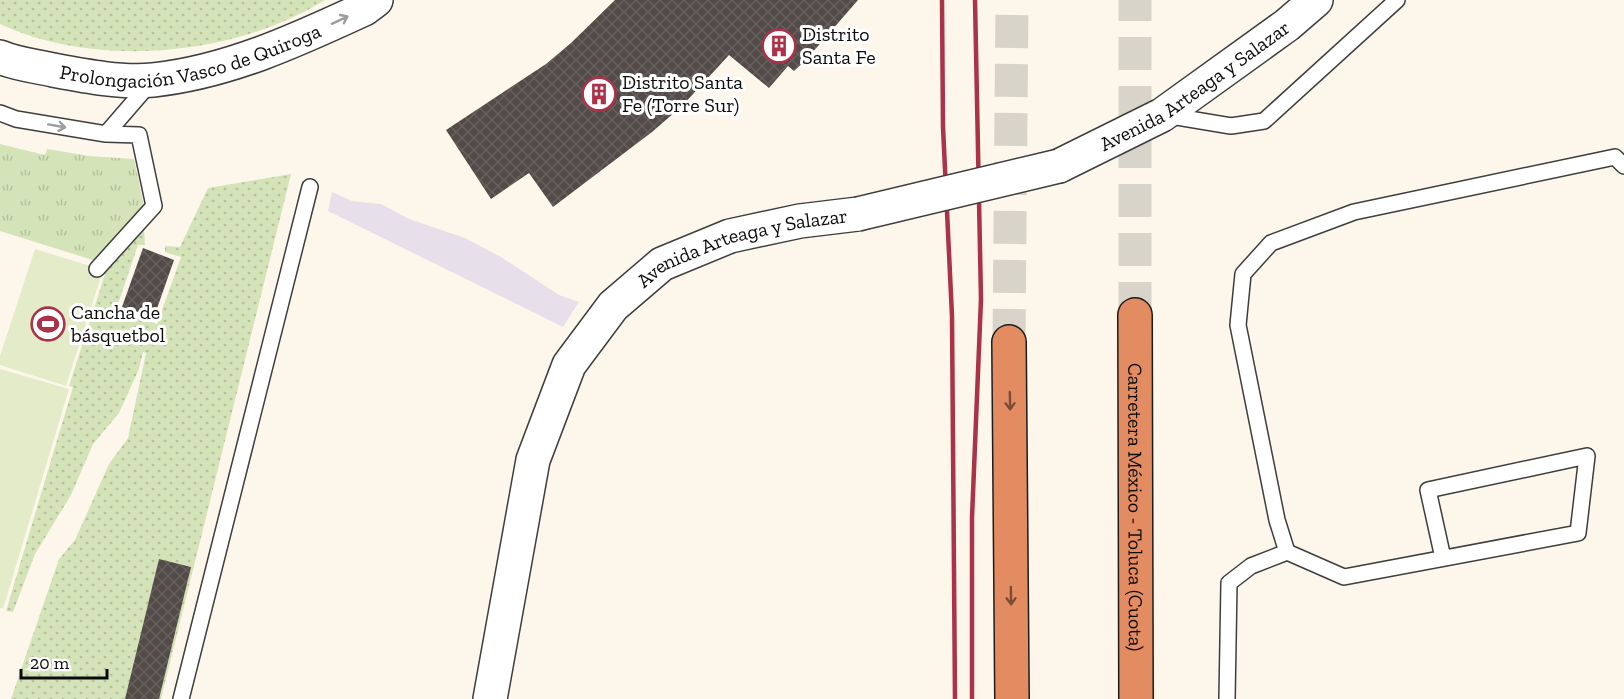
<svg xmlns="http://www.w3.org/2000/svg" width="1624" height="699" font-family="'Zilla Slab',serif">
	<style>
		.industrial { fill: #e7dfe9 }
		.grass { fill: url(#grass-dots) }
		.park { fill: url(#park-tufts) }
		.pitch { fill: #e4ebc9 }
		.building { fill: url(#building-cross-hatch) }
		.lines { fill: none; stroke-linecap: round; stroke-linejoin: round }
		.motorway-tunnel { stroke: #d9d4c9; stroke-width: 33; stroke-dasharray: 33 16; stroke-linecap: butt }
		.service-casing { stroke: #3e3e3e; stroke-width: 18 }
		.tertiary-casing { stroke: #3e3e3e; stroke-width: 36 }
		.motorway-casing { stroke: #1c1c1c; stroke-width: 36 }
		.service { stroke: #fff; stroke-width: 15 }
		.tertiary { stroke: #fff; stroke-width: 33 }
		.motorway { stroke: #e48c61; stroke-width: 33 }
		.rail { stroke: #ab3248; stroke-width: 4.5 }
		.tertiary-bridge-casing { stroke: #3e3e3e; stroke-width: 36; stroke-linecap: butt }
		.tertiary-bridge { stroke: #fff; stroke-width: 33 }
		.oneway { stroke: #9d9d9d }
		.oneway2 { stroke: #784c36 }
		.labels { text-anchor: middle; stroke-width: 6; stroke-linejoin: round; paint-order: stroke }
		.poi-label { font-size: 20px; fill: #0b0b0b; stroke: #fff; text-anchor: start }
		.street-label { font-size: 20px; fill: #0b0b0b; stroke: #fff }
	</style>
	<defs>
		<pattern id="grass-dots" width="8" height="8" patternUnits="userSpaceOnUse" patternTransform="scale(1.5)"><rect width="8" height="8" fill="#d4e3b8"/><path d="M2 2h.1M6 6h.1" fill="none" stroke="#b5c19d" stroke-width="1.8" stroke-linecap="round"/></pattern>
		<pattern id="park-tufts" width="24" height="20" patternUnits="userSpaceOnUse" patternTransform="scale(1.5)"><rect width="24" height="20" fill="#d4e3b8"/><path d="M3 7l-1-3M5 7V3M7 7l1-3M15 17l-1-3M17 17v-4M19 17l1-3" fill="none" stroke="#b5c19d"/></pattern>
		<pattern id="building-cross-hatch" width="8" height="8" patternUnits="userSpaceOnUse" patternTransform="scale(1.5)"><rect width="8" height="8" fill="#524b48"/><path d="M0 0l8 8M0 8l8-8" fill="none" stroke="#66605e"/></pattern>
	</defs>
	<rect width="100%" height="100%" fill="#fdf7eb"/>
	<!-- industrial -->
	<path class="industrial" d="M 332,192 L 352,201 L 381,204 L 409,219 L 465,238 L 501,257 L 559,295 L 579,302 L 563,327 L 328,211 Z"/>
	<!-- grass -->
	<path class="grass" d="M 0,0 L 325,0 C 235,56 97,69 0,24 Z
		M 291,174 L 161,699 L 11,699 L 59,559 L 75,540 L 109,464 L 128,438 L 146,353 L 143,352 L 139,369 L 119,413 L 93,444 L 71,495 L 35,554 L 13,612 L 6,611 L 73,387 L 69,386 L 107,268 L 144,227 L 145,245 L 138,245 L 116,310 L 157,324 L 181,257 L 165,252 L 165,246 L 180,247 L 208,188 Z"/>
	<!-- park -->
	<path class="park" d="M 0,144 L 45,155 L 47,149 L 89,156 L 134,159 L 144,206 L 96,261 L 0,231 Z"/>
	<!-- pitch -->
	<path class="pitch" d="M 35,249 L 103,270 L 66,386 L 0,365 L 0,356 Z
		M 0,369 L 69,389 L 3,609 L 0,608 Z"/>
	<!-- building -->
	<path class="building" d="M 615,0 L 858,0 L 805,61 L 794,71 L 788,66 L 769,88 L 729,55 L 682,106 L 652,132 L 553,207 L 529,173 L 491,199 L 446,130 L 546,64 L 571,43 Z
		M 143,248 L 174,260 L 154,317 L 122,307 Z
		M 159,559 L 191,567 L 159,699 L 125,699 Z"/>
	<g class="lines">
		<!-- motorway-tunnel -->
		<path class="motorway-tunnel" d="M 1135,315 L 1135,0
			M 1009,342 L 1012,0"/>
		<!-- service casing -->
		<g class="service-casing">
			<path id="service" d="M 0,113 L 16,119 L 106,134 L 151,82
				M 1165,115 L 1231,126 L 1264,121 L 1397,0
				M 97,269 L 154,206 L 139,135 L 106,134
				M 1287,552 L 1277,520 L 1238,325 L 1243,274 L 1271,243 L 1354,212 L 1615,157 L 1624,166
				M 181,699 L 310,187
				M 1227,699 L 1229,583 L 1251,566 L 1287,552 L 1344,577 L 1578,533 L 1587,456 L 1428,490 L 1443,558"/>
		</g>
		<!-- tertiary casing -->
		<g class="tertiary-casing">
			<g id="tertiary">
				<path id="s1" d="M 0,57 C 16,64 36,66 53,70 C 85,76 121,83 153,80 C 228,72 297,40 364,9 L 376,0"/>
				<path id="s2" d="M 1059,166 L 1162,115 L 1287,25 L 1316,0"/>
				<path id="s3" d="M 490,699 L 533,460 L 569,365 L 613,306 L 662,264 L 730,236 L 800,221 L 858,214"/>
			</g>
		</g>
		<!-- motorway casing -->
		<g class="motorway-casing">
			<g id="motorway">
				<path id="s4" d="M 1135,315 L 1136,699"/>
				<path d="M 1009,342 L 1012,699"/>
			</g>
		</g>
		<!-- service -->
		<use href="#service" class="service"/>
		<!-- tertiary -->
		<use href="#tertiary" class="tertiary"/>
		<!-- motorway -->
		<use href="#motorway" class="motorway"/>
		<!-- rail -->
		<path class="rail" d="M 942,0 L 943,127 L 952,316 L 955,699
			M 972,699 L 972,518 L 981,299 L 975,0"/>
		<!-- tertiary-bridge casing -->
		<g class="tertiary-bridge-casing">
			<path id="tertiary-bridge" d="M 858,214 L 1059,166"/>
		</g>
		<!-- tertiary-bridge -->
		<use href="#tertiary-bridge" class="tertiary-bridge"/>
	</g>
	<!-- one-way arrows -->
	<defs><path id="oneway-shaft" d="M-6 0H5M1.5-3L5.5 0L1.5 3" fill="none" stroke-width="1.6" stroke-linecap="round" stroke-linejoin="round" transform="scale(1.5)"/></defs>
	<g class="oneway">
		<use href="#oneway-shaft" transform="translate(340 20) rotate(-25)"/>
		<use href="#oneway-shaft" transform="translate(57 126) rotate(10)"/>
	</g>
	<g class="oneway2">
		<use href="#oneway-shaft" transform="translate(1010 401) rotate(89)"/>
		<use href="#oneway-shaft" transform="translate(1011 596) rotate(89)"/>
	</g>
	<!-- icons -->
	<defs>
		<g id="building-ring" transform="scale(1.725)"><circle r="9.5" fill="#fff" stroke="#ab3248" stroke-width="1.5"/><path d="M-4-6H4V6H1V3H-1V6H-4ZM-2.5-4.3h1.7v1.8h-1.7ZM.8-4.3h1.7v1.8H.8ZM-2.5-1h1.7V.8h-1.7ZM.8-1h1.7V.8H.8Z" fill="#ab3248"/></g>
		<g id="stadium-ring" transform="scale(1.725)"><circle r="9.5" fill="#fff" stroke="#ab3248" stroke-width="1.5"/><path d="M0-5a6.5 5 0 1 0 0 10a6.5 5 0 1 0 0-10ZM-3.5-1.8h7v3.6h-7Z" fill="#ab3248"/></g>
	</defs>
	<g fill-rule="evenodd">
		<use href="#building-ring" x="779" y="46"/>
		<use href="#building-ring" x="599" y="94"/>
		<use href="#stadium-ring" x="48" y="324"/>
	</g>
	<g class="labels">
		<!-- poi labels -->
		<g class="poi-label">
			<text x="802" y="41">Distrito<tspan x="802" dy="23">Santa Fe</tspan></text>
			<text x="622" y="89">Distrito Santa<tspan x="622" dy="23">Fe (Torre Sur)</tspan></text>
			<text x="71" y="319">Cancha de<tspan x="71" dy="23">básquetbol</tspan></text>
		</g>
		<!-- street labels -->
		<g class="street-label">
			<text dy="7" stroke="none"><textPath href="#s1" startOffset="196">Prolongación Vasco de Quiroga</textPath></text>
			<text dy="7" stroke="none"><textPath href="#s2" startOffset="158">Avenida Arteaga y Salazar</textPath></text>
			<text dy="7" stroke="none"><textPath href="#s3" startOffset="564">Avenida Arteaga y Salazar</textPath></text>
			<text dy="7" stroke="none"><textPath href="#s4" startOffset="192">Carretera México - Toluca (Cuota)</textPath></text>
		</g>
	</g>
	<!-- scale -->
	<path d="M21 669v9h86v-9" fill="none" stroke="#0b0b0b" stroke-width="3"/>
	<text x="30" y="669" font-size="18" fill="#0b0b0b" stroke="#ffffff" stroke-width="4.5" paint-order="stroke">20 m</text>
</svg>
